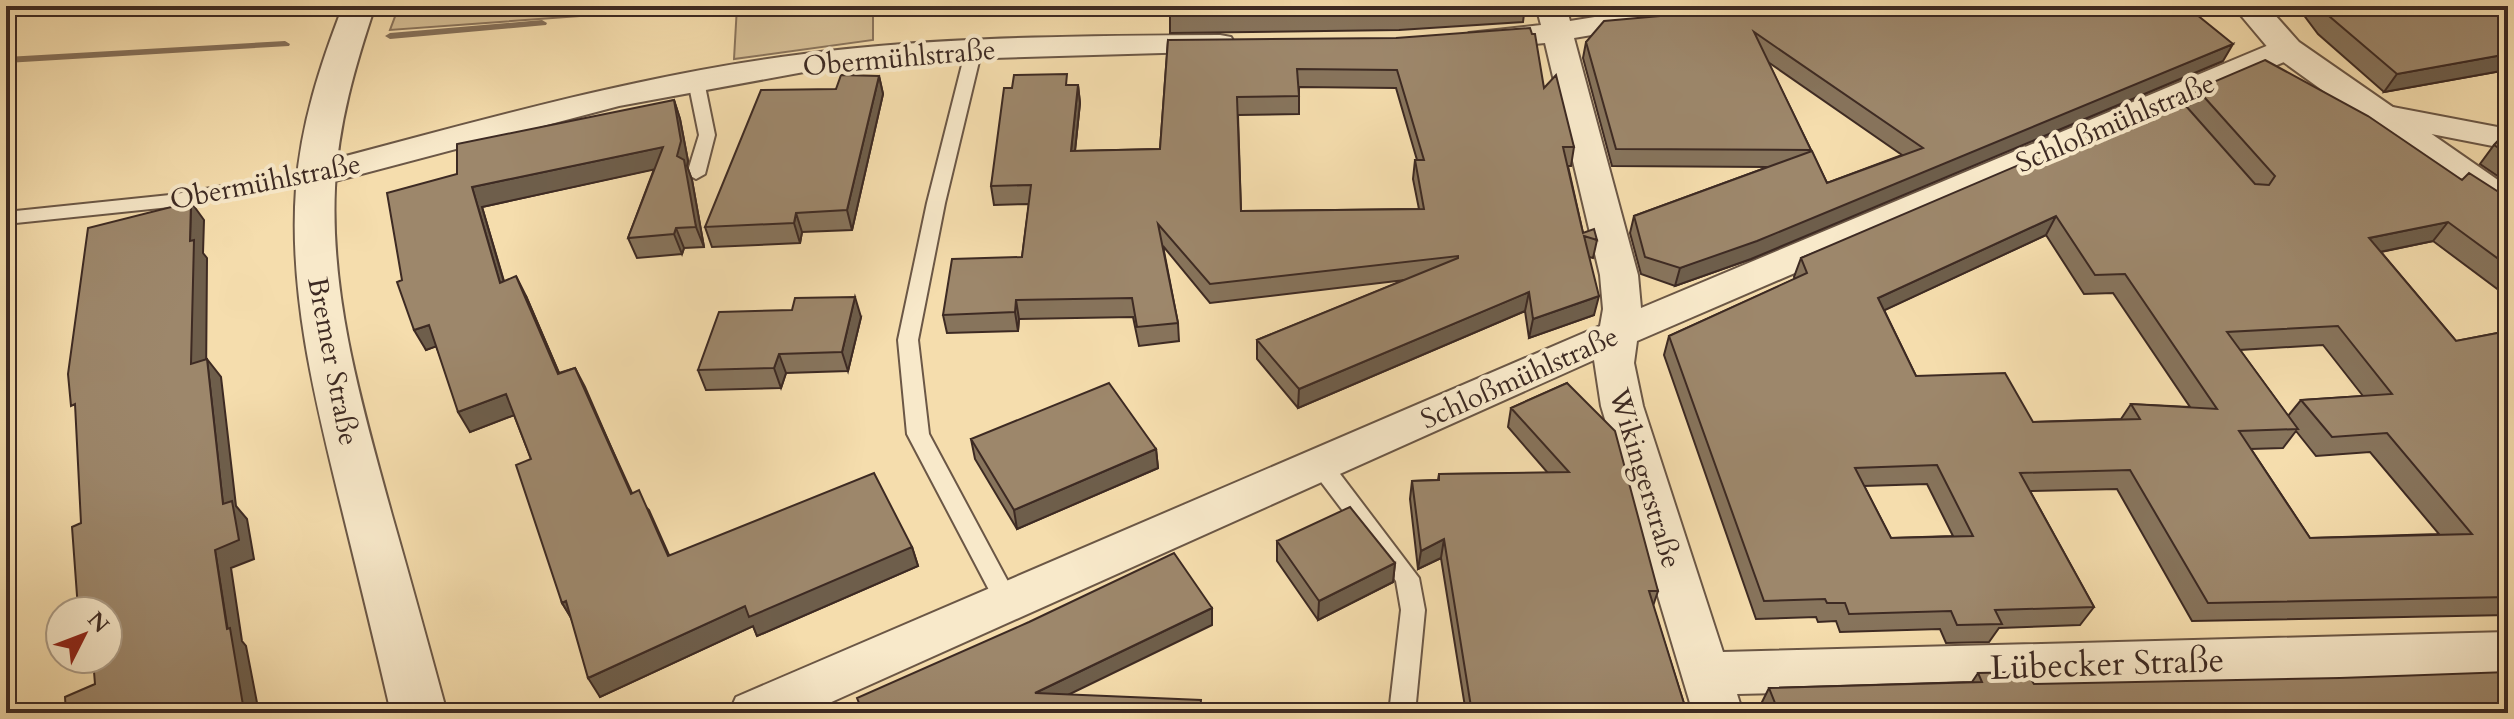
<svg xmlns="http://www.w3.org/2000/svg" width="2514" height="719" font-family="Cardo,serif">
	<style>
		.green { fill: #d6bf96; stroke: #8a745c; stroke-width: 2 }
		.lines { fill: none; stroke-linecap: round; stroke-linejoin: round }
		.stream { fill: #86715a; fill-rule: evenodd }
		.service-casing { stroke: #6b5746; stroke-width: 4 }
		.minor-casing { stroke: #6b5746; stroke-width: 4 }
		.tertiary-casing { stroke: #6b5746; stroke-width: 4 }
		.service { fill: #f8e9ca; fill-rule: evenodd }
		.minor { fill: #f8e9ca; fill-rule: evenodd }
		.tertiary { fill: #f8e9ca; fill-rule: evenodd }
		.wall { fill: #87745c; stroke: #3d2a23; stroke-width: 2; fill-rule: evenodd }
		.shaded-wall { fill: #6e5e4b; stroke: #3d2a23; stroke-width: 2 }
		.building { fill: #9d876b; stroke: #3d2a23; stroke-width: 2; fill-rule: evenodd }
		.labels { text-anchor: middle; stroke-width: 8; stroke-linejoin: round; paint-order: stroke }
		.street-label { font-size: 28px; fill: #3d2a23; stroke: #f8e9ca }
		.near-street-label { font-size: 34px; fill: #3d2a23; stroke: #f8e9ca }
	</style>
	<rect width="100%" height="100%" fill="#f5ddad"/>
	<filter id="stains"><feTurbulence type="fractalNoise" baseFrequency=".0025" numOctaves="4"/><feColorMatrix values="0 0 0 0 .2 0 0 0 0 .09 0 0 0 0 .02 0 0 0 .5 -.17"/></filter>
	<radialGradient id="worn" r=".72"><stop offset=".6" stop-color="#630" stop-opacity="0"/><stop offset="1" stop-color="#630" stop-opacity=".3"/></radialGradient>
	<!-- green -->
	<path class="green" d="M 399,6 L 717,6 L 390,30 Z
		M 737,6 L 909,6 L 873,14 L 873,40 L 734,59 Z"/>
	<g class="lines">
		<!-- stream -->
		<path class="stream" d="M 542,20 L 547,23 L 546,25 L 390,39 L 385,36 L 390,33 Z
			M 285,41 L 290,44 L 289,46 L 6,63 L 6,57 Z"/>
		<!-- service casing -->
		<g class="service-casing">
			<path id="service" d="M 974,44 L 982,49 L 945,203 L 918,340 L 929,434 L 1019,602 L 1015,609 L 1007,612 L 999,609 L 907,434 L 898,340 L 927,203 L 966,49 Z
				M 696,76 L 704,81 L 715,135 L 705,174 L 696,179 L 687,174 L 699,135 L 688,81 Z
				M 316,170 L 325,175 L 322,179 L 170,207 L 6,224 L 6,212 L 170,195 Z
				M 1320,456 L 1328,458 L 1419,578 L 1425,610 L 1415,713 L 1389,713 L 1401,610 L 1396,581 L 1312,470 L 1309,464 L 1312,458 Z"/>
		</g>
		<!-- minor casing -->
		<g class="minor-casing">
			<path id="minor" d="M 1536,6 L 1566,6 L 1570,21 C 1654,6 1736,6 1821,6 L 1817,12 L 1806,15 L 1621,30 L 1574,38 L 1638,275 L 1641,308 L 2276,42 L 2287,40 L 2298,42 L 2303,49 L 2298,56 L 1637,341 L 1634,363 L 1643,406 L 1723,652 L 2508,632 L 2508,674 L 1737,694 L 1743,713 L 1693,713 L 1601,406 L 1594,360 L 807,713 L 729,713 L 736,697 L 1600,326 L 1603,309 L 1600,275 L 1545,43 L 1480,49 L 1469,47 L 1465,40 L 1469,33 L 1541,25 Z
				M 1220,35 L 1231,37 L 1235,44 L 1231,51 L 960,59 L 804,72 L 619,106 L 316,186 L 304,183 L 299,175 L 304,167 C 469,124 634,75 804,54 C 942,36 1081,36 1220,35 Z
				M 2377,104 L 2508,129 L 2508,149 L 2365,121 L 2361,114 L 2365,107 Z"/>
		</g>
		<!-- tertiary casing -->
		<g class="tertiary-casing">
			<path id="tertiary" d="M 343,6 L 375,6 C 355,66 338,124 335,188 C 330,299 363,409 392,515 C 411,581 429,647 447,713 L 391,713 C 376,648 360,583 344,518 C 318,411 288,299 296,188 C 301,124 320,65 343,6 Z
				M 2233,6 L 2267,6 L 2299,42 L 2508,187 L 2508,217 L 2494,214 L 2275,56 Z"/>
		</g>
		<!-- service -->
		<use href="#service" class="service"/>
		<!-- minor -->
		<use href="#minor" class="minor"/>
		<!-- tertiary -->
		<use href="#tertiary" class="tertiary"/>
	</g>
	<!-- wall -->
	<path class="wall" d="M 1170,6 L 1525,6 L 1523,22 L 1399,30 L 1170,33 Z
		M 1605,6 L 1658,6 L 1608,12 Z
		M 2297,6 L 2508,6 L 2508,86 L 2501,71 L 2384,92 L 2318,34 Z
		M 1743,15 L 2223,61 L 1751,259 L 1675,286 L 1641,274 L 1630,233 L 1634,216 L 1768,167 L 1612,166 L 1583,58 L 1586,42 ZM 1768,62 L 1902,155 L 1827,183 Z
		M 1168,40 L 1544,88 L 1574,147 L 1571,166 L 1568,166 L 1583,233 L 1597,240 L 1593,258 L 1589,257 L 1594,315 L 1529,338 L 1525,311 L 1298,408 L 1257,359 L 1257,340 L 1405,280 L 1210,303 L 1163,246 L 1178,323 L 1179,341 L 1139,346 L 1133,317 L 1019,319 L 1018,331 L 947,333 L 943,315 L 1022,257 L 1029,204 L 994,205 L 991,186 L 1012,88 L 1078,85 L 1080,103 L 1075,151 L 1160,149 ZM 1299,87 L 1396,88 L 1417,160 L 1415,160 L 1413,179 L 1419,209 L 1241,211 L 1238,115 L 1299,114 Z
		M 879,76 L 883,94 L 852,230 L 802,232 L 800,243 L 712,247 L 705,227 L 836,89 Z
		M 2197,89 L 2462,180 L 2508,198 L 2508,297 L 2433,241 L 2381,252 L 2456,341 L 2508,331 L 2508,615 L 2192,621 L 2117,489 L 2030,491 L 2094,607 L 2080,625 L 1999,628 L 1989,642 L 1946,643 L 1940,629 L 1840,632 L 1836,621 L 1818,622 L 1816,617 L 1756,619 L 1664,355 L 1669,336 L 1795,279 L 1794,277 L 1801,258 L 2187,107 ZM 2046,235 L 2084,294 L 2113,293 L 2190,407 L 2131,404 L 2121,419 L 2033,422 L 1916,376 L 1884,310 ZM 2323,345 L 2363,396 L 2301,400 L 2288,416 L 2240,350 ZM 2296,431 L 2316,456 L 2370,452 L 2439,534 L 2310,538 L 2251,449 L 2283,448 ZM 1927,484 L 1953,536 L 1891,538 L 1864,486 Z
		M 674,100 L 680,119 L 688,161 L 687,166 L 692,180 L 704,247 L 684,248 L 682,254 L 637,258 L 628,238 L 654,169 L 482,207 L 504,281 L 526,296 L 559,373 L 575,368 L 632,493 L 649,510 L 669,555 L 912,547 L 918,566 L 757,636 L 753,626 L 600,697 L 571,618 L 562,603 L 531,459 L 514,415 L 470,432 L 436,346 L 426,350 L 402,280 L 457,174 Z
		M 2508,131 L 2508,183 L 2480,164 L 2494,145 Z
		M 861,317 L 848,371 L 786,373 L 781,388 L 706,390 L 698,370 Z
		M 1567,383 L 1658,591 L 1653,606 L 1687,713 L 1466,713 L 1441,558 L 1418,569 L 1410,499 L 1412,481 L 1438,480 L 1439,474 L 1548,473 L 1508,427 L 1511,408 Z
		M 971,439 L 1156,449 L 1158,468 L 1017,529 L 975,459 Z
		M 1277,541 L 1395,563 L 1393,582 L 1318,620 L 1277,561 Z
		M 1978,673 L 2034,684 L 2508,713 L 1763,713 L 1760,706 L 1769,688 L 1972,682 Z"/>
	<!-- shaded-wall -->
	<path class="shaded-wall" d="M 2233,44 L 2223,61 L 1751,259 L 1675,286 L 1680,268 Z
		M 2508,54 L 2508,62 L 2501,71 L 2384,92 L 2397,74 Z
		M 879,76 L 883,94 L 852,230 L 847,210 Z
		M 1078,85 L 1080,103 L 1073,169 L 1071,151 Z
		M 674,100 L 680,119 L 688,161 L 687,166 L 692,180 L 704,247 L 696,227 L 677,156 Z
		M 663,147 L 670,166 L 482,207 L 510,303 L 500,283 L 472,187 Z
		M 191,202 L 204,220 L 203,253 L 207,258 L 206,382 L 191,364 L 190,241 Z
		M 796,213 L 802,232 L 800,243 L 794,223 Z
		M 2056,216 L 2046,235 L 1870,317 L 1878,298 Z
		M 2448,222 L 2433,241 L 2355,257 L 2369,238 Z
		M 676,228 L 684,248 L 682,254 L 674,234 Z
		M 516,276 L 526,296 L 568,394 L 558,374 Z
		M 1529,292 L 1525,311 L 1298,408 L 1299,389 Z
		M 1599,296 L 1594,315 L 1529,338 L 1533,319 Z
		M 855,297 L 861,317 L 848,371 L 842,352 Z
		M 1016,300 L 1019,319 L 1018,331 L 1015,312 Z
		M 429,325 L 440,345 L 426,350 L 414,330 Z
		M 779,354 L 786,373 L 781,388 L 774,368 Z
		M 207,359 L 221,377 L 236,506 L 247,519 L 254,559 L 231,568 L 242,641 L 246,646 L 259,713 L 241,713 L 215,550 L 223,504 Z
		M 575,368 L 585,387 L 640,514 L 631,494 Z
		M 506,394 L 517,414 L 470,432 L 458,412 Z
		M 1156,449 L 1158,468 L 1017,529 L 1014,510 Z
		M 1444,539 L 1441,558 L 1418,569 L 1421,551 Z
		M 912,547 L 918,566 L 757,636 L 753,626 L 600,697 L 588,678 L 745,606 Z
		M 1395,563 L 1393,582 L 1318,620 L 1319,601 Z
		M 566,601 L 574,622 L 562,603 Z
		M 89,605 L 96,611 L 81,611 L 78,609 Z
		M 1212,608 L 1212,625 L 1039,709 L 1035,693 Z"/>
	<!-- building -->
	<path class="building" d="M 1170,6 L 1471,6 L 1401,11 L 1169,13 Z
		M 1869,6 L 2186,6 L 2233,44 L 1757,241 L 1680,268 L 1645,257 L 1634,216 L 1812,151 L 1827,183 L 1923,148 L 1754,32 L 1811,150 L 1616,149 L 1586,42 L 1604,21 L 1739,9 L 1743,15 Z
		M 2321,6 L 2508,6 L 2508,54 L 2397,74 L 2329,16 Z
		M 1530,28 L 1532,34 L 1535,34 L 1544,88 L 1556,75 L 1574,147 L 1563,147 L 1583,233 L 1594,229 L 1597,240 L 1584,236 L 1599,296 L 1533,319 L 1529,292 L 1299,389 L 1257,340 L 1458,258 L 1458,256 L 1210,284 L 1158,224 L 1178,323 L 1137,327 L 1132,298 L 1016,300 L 1015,312 L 943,315 L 952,259 L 1022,257 L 1031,185 L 991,186 L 1004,88 L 1012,88 L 1014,75 L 1067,74 L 1066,85 L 1078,85 L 1071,151 L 1160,149 L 1168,40 L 1396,38 ZM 1297,69 L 1397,70 L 1424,160 L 1415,160 L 1424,209 L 1241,211 L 1237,97 L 1299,96 Z
		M 2265,60 L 2368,116 L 2462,180 L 2469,173 L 2508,198 L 2508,266 L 2448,222 L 2369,238 L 2456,341 L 2508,331 L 2508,597 L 2208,603 L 2130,470 L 2020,473 L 2094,607 L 1995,610 L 2002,624 L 1957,625 L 1951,611 L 1849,614 L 1845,603 L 1827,603 L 1825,599 L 1764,601 L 1669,336 L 1807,273 L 1801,258 L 2178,97 L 2255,184 L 2269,185 L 2275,176 L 2197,89 ZM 2056,216 L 2095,275 L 2125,274 L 2217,409 L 2131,404 L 2140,419 L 2033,422 L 2005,373 L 1916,376 L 1878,298 ZM 2338,326 L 2392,394 L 2301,400 L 2332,437 L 2387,433 L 2472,534 L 2310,538 L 2239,431 L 2298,429 L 2227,332 ZM 1937,465 L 1973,536 L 1891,538 L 1855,468 Z
		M 841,75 L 879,76 L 847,210 L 796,213 L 794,223 L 705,227 L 761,90 L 836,89 Z
		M 674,100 L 681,141 L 677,156 L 684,160 L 696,227 L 676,228 L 674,234 L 628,238 L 663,147 L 472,187 L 500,283 L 516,276 L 558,374 L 575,368 L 631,494 L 639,490 L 668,556 L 874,473 L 912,547 L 749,617 L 745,606 L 588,678 L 566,601 L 562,603 L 516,465 L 531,459 L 506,394 L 458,412 L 429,325 L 414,330 L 397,282 L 402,280 L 387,193 L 457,174 L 457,144 Z
		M 2507,131 L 2508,131 L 2508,154 L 2494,145 Z
		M 191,202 L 190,241 L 194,240 L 191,364 L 207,359 L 223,504 L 232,501 L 239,540 L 215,550 L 227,629 L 230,628 L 244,711 L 241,713 L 66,713 L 65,697 L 95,684 L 93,659 L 108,659 L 108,611 L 89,611 L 89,605 L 78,609 L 72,527 L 81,523 L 75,404 L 71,406 L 68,374 L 88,228 Z
		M 855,297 L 842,352 L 779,354 L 774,368 L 698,370 L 719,312 L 792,310 L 795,298 Z
		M 1109,383 L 1156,449 L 1014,510 L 971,439 Z
		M 1567,383 L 1615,431 L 1658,591 L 1649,591 L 1687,713 L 1472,713 L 1444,539 L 1421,551 L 1412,481 L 1439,480 L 1439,474 L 1569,472 L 1511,408 Z
		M 1350,507 L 1395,563 L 1319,601 L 1277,541 Z
		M 1174,553 L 1212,608 L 1035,693 L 1201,700 L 1200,713 L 1009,713 L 1009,709 L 1001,713 L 850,713 L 861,708 L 857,698 L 1029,622 Z
		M 2026,672 L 2034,684 L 2340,678 L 2508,672 L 2508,713 L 1779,713 L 1769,688 L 1982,682 L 1978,673 Z
		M 1263,712 L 1263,713 L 1201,713 Z"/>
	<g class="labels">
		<!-- street labels -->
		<g class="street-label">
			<text transform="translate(899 57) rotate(-5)" y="10">Obermühlstraße</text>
			<text transform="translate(2115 122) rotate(-23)" y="10">Schloßmühlstraße</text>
			<text transform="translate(265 181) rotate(-11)" y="10">Obermühlstraße</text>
			<text transform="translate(334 361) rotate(79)" y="10">Bremer Straße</text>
			<text transform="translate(1519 377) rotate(-24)" y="10">Schloßmühlstraße</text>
			<text transform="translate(1646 478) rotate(73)" y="10">Wikingerstraße</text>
		</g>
		<!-- near-street labels -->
		<g class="near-street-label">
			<text transform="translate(2107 663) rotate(-2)" y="12">Lübecker Straße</text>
		</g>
	</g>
	<!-- margin -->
	<rect width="2514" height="719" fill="none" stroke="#f5ddad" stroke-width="32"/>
	<rect x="8" y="8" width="2498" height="703" fill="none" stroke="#3d2a23" stroke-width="4"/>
	<rect x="16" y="16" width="2482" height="687" fill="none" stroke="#3d2a23" stroke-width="2"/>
	<!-- north arrow -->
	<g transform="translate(84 635) rotate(48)"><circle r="38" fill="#f8e9ca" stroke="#ad9d87" stroke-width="2"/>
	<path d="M0-6L14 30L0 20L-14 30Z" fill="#8f2418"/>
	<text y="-12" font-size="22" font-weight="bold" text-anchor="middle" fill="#3d2a23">N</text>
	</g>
	<rect width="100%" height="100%" filter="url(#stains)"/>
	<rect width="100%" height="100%" fill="url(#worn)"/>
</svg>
